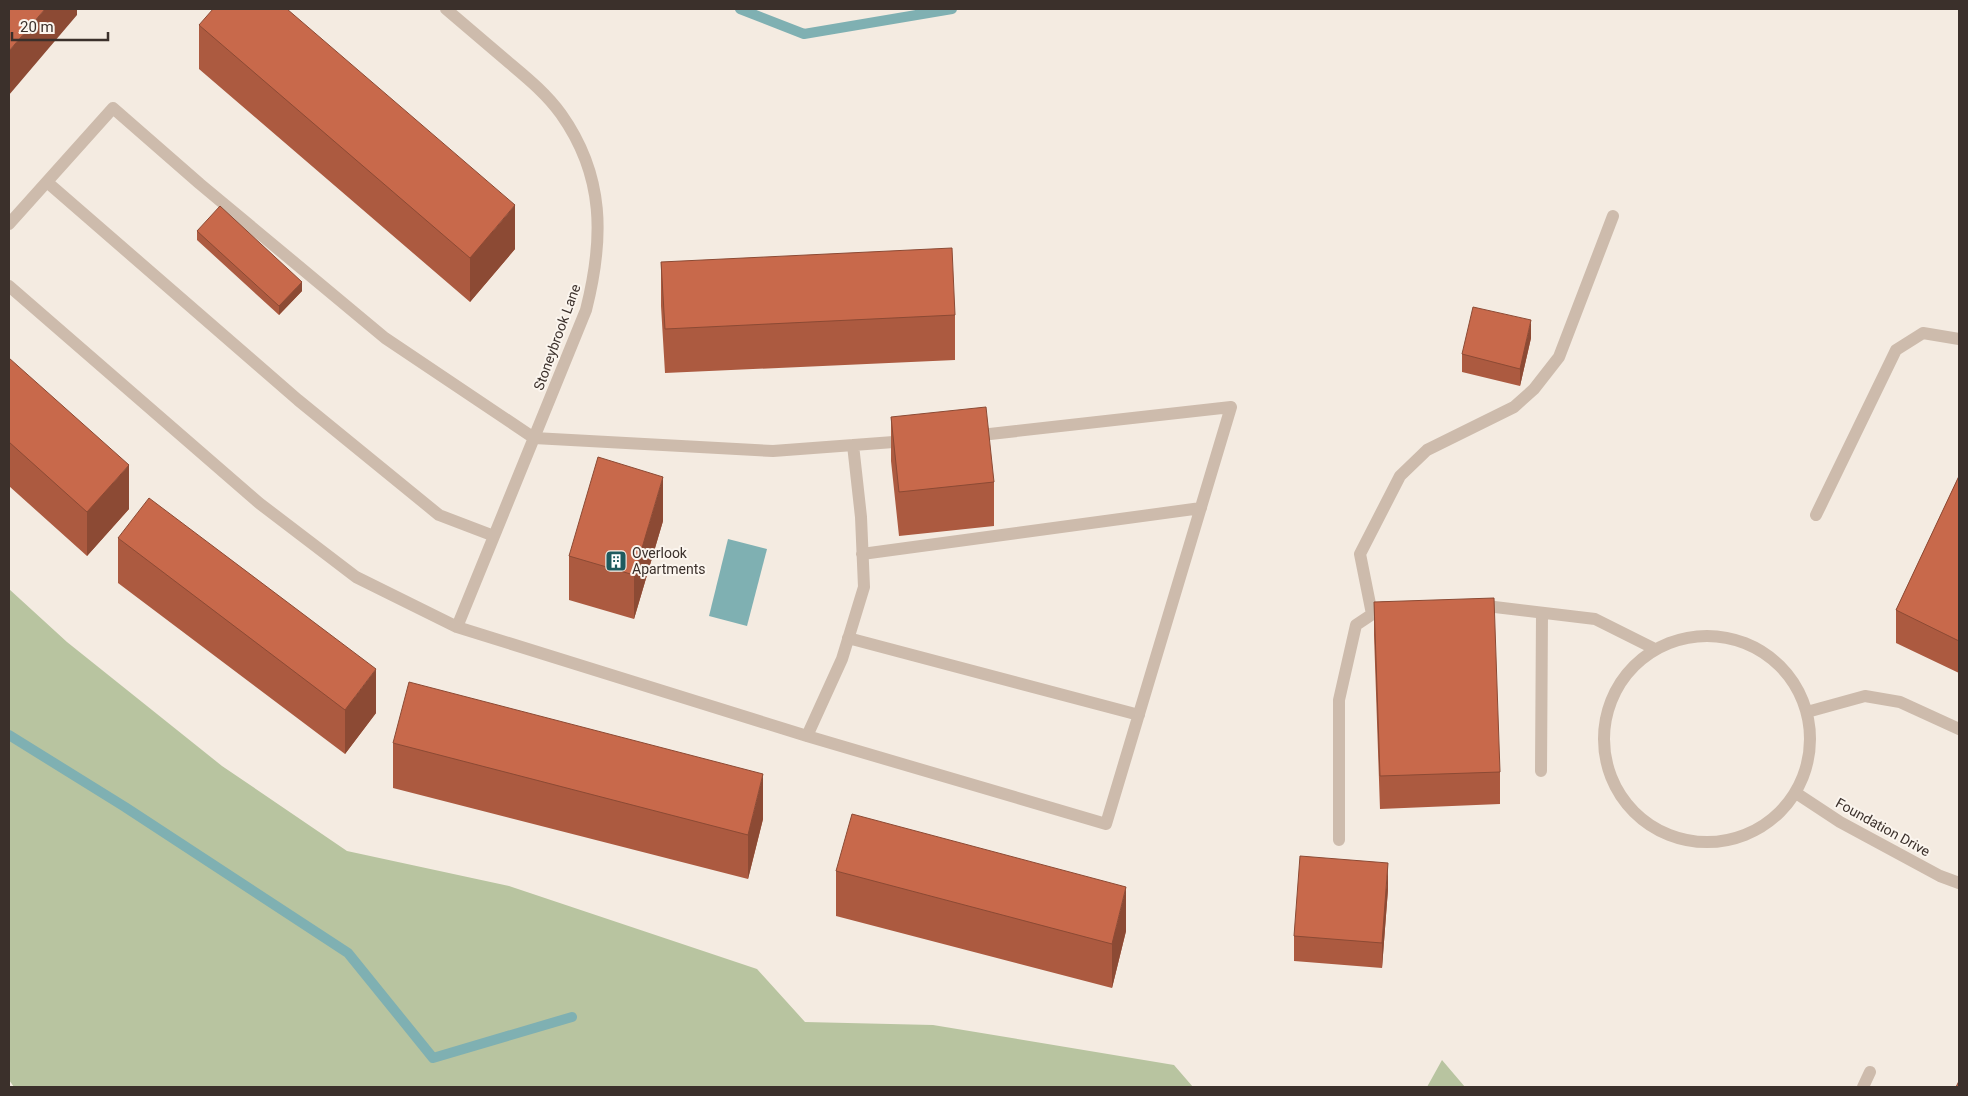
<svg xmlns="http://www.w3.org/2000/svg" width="1968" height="1096" font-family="Roboto,sans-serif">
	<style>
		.green { fill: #b8c4a0 }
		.water { fill: #7fb0b2 }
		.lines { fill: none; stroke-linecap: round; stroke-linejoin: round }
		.stream { stroke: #7fb0b2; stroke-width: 10 }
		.minor { stroke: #cdbbac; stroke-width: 12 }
		.wall { fill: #ac5a40 }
		.shaded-wall { fill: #8c4a34 }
		.building { fill: #c8694b; stroke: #8c4a34 }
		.labels { text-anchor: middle; stroke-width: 4; stroke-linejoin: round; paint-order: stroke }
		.street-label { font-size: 14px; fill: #3b302b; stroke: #fbf5ee }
		.poi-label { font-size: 14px; fill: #3b302b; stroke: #fbf5ee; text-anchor: start }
	</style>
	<rect width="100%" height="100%" fill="#f4ebe1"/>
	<!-- green -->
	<path class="green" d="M 9,589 L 67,642 L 222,766 L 347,851 L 509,886 L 757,969 L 805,1022 L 933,1025 L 1174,1065 L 1193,1087 L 14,1087 L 9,1080 Z
		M 1442,1060 L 1465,1087 L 1427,1087 Z"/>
	<!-- water -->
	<path class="water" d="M 728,539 L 767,549 L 747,626 L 709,616 Z"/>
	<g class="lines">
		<!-- stream -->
		<path class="stream" d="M 740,9 L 804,34 L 952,9
			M 9,735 L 125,807 L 348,953 L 433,1058 L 572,1017"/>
		<!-- minor -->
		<path class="minor" d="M 446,9 C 466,26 486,43 507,61 C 526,77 546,93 561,114 C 605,176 604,239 586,310 L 457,627
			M 47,182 L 298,400 L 439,515 L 494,536
			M 9,224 L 113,108 L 200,184 L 385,338 L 534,438 L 773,451 L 907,441
			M 9,286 L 259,503 L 356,577 L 457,627 L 807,736 L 1106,824 L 1231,407 L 972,436
			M 1816,515 L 1896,350 L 1923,333 L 1959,339
			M 862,554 L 1201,508
			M 1478,605 L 1595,619 L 1655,649
			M 1372,614 L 1360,554 L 1400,476 L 1427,450 L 1514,407 L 1534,389 L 1559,357 L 1613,216
			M1604 739a103 103 0 1 1 206 0a103 103 0 1 1-206 0Z
			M 848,638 L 1139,715
			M 1807,712 L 1865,696 L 1900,702 L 1959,729
			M 807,736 L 842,659 L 864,587 L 861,517 L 853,445
			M 1541,771 L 1542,613
			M 1796,793 L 1840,822 L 1940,876 L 1959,883
			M 1339,840 L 1339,700 L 1356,625 L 1383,607 L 1388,607
			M 1863,1087 L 1870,1072"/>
	</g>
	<!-- wall -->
	<path class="wall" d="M 199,25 L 515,249 L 470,302 L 199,69 Z
		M 197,231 L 302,291 L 279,315 L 197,240 Z
		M 661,262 L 955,315 L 955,360 L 665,373 L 661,306 Z
		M 1531,338 L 1520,386 L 1462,372 L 1462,354 Z
		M 9,358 L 129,509 L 87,556 L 9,486 Z
		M 891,417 L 994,482 L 994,526 L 899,536 L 891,461 Z
		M 1959,476 L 1959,673 L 1896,643 L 1896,610 Z
		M 663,521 L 634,619 L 569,600 L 569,556 Z
		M 118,538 L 376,713 L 345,754 L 118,583 Z
		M 1374,602 L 1500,772 L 1500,804 L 1380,809 L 1374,635 Z
		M 393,743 L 763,819 L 748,879 L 393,788 Z
		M 836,871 L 1126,931 L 1112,988 L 836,916 Z
		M 1388,889 L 1382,968 L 1294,961 L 1294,936 Z"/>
	<!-- shaded-wall -->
	<path class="shaded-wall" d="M 45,9 L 77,9 L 77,15 L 9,95 L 9,51 Z
		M 515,205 L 515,249 L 470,302 L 470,258 Z
		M 302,282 L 302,291 L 279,315 L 279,306 Z
		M 1531,320 L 1531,338 L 1520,386 L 1520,369 Z
		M 129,465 L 129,509 L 87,556 L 87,512 Z
		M 663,477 L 663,521 L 634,619 L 634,575 Z
		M 376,669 L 376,713 L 345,754 L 345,710 Z
		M 763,774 L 763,819 L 748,879 L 748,835 Z
		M 1388,863 L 1388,889 L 1382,968 L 1382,943 Z
		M 1126,887 L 1126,931 L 1112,988 L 1112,944 Z"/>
	<!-- building -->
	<path class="building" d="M 9,9 L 45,9 L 9,51 Z
		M 213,9 L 287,9 L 515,205 L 470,258 L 199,25 Z
		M 220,206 L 302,282 L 279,306 L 197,231 Z
		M 952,248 L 955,315 L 665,329 L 661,262 Z
		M 1473,307 L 1531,320 L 1520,369 L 1462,354 Z
		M 9,358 L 129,465 L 87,512 L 9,442 Z
		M 986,407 L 994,482 L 899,492 L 891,417 Z
		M 598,457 L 663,477 L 634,575 L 569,556 Z
		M 1959,476 L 1959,641 L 1896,610 Z
		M 149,498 L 376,669 L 345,710 L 118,538 Z
		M 1494,598 L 1500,772 L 1380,776 L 1374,602 Z
		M 409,682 L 763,774 L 748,835 L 393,743 Z
		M 852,814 L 1126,887 L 1112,944 L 836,871 Z
		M 1300,856 L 1388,863 L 1382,943 L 1294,936 Z
		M 1959,1081 L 1959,1087 L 1956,1087 Z"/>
	<!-- icons -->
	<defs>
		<g id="building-square" transform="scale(1.125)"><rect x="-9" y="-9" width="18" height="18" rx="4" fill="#1f5a5e" stroke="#fbf5ee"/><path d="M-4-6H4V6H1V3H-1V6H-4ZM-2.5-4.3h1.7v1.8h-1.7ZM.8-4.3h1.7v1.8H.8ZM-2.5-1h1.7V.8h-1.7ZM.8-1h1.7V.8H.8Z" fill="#fff"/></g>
	</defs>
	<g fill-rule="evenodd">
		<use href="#building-square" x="616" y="561"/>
	</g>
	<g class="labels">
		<!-- street labels -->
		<g class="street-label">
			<text transform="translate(557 337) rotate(-70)" y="5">Stoneybrook Lane</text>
			<text transform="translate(1883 827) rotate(29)" y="5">Foundation Drive</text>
		</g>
		<!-- poi labels -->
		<g class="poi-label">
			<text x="632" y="558">Overlook<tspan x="632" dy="16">Apartments</tspan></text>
		</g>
	</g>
	<!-- border -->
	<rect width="1968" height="1096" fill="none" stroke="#3b302b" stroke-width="20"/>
	<!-- scale -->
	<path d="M12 32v8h96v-8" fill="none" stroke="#3b302b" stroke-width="2.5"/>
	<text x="20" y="32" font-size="15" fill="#3b302b" stroke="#fbf5ee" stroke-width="4" paint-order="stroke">20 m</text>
</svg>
